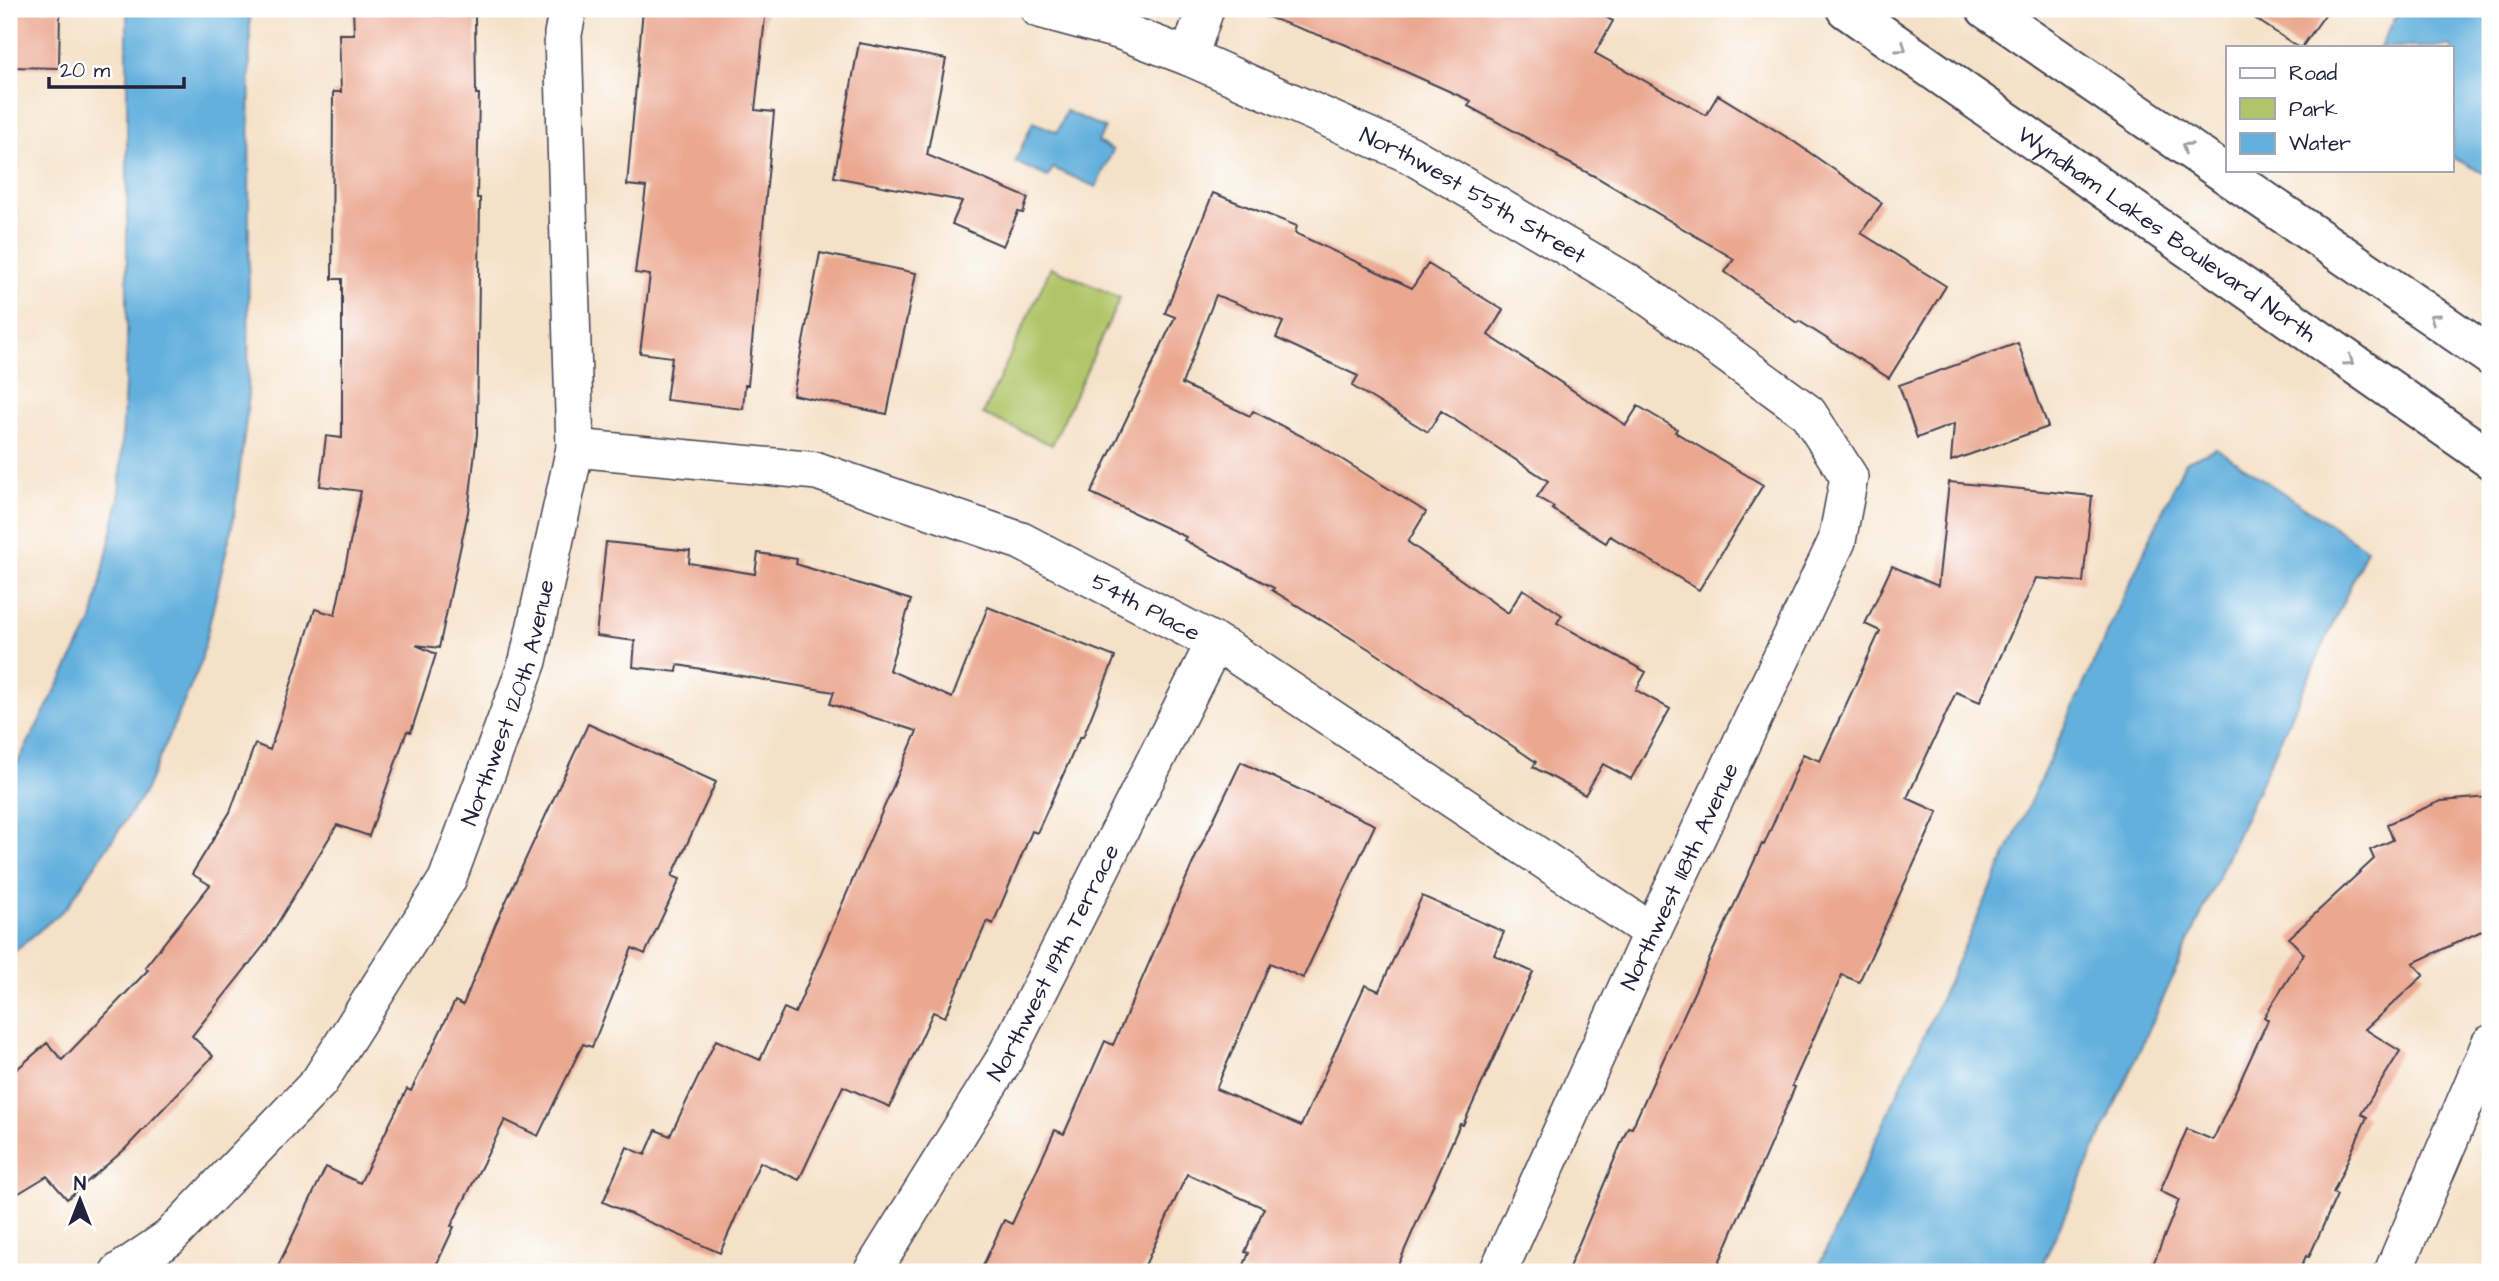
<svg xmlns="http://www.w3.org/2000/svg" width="2499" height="1281" font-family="'Architects Daughter',sans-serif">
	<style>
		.green { fill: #b1c468; stroke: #6a7352; stroke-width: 2 }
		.water { fill: #64b0dd; stroke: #43698c; stroke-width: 2 }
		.building { fill: #eba891 }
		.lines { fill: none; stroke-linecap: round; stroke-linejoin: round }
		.minor-casing { stroke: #423f50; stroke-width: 40 }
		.tertiary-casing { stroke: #423f50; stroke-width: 42 }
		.minor { stroke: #fff; stroke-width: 37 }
		.tertiary { stroke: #fff; stroke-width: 38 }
		.oneway { stroke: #9c9ca7 }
		.labels { text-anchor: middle; stroke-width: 6; stroke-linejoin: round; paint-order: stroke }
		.street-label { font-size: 23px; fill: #22223b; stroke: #fff }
	</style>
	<rect width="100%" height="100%" fill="#fff"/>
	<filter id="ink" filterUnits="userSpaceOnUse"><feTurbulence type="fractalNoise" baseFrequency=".0143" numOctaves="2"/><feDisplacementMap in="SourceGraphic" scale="14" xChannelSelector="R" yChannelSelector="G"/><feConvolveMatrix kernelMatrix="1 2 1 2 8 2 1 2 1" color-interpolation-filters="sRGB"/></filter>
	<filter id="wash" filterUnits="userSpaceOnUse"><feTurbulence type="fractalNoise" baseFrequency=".00686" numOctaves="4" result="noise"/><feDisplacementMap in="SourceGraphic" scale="28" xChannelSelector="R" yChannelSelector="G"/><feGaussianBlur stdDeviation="1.57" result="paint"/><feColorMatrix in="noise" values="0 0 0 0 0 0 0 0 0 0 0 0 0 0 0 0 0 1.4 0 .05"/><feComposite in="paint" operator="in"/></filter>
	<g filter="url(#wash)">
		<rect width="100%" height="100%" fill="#f5e1c8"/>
		<!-- green -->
		<path class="green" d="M 1051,267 L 1120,298 L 1052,445 L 983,414 Z"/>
		<!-- water -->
		<path class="water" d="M 127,9 L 250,9 L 248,404 L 234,517 L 200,665 L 145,791 L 67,907 L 9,956 L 9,779 L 92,621 L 119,499 L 127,345 Z
			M 2400,9 L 2490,9 L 2490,177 L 2452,157 L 2452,47 L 2380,47 Z
			M 1066,111 L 1105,128 L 1098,142 L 1113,150 L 1096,187 L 1053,168 L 1048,177 L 1015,162 L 1033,122 L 1057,132 Z
			M 2216,448 L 2367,549 L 2039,1272 L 1816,1272 L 2185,462 Z"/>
		<g id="blocks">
			<!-- building -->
			<path class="building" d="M 353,9 L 435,9 L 435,16 L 475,16 L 476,94 L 479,94 L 477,198 L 480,198 L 477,434 L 468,512 L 439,648 L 416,645 L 436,654 L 411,732 L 407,731 L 369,836 L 337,825 L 265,944 L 192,1036 L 213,1056 L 124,1150 L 67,1199 L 47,1176 L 9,1199 L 9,1076 L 47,1043 L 62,1060 L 148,970 L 145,967 L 210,885 L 192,874 L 230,812 L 255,744 L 270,750 L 315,609 L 335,615 L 361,491 L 320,486 L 326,436 L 342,438 L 342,279 L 332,279 L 333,92 L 341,92 L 339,34 L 354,34 Z
				M 643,9 L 766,9 L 755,110 L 774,112 L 748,385 L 745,385 L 743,409 L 666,400 L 672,357 L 640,353 L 650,275 L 635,273 L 646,187 L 627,185 Z
				M 1260,9 L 1591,9 L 1613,21 L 1595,53 L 1706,115 L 1718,95 L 1793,141 L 1882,203 L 1861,233 L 1946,286 L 1889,378 L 1799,321 L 1797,323 L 1725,272 L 1734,259 L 1598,178 L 1557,157 L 1558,155 L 1468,106 L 1471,101 L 1344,44 L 1259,14 Z
				M 2241,9 L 2329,9 L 2302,47 L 2298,47 Z
				M 9,10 L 60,10 L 59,68 L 9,67 Z
				M 859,43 L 946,59 L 927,155 L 1028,198 L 1023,213 L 1018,212 L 1003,246 L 952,224 L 962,201 L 834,177 Z
				M 1213,193 L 1297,226 L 1295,233 L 1412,288 L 1428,264 L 1503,310 L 1488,335 L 1626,425 L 1638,406 L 1677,429 L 1675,432 L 1763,485 L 1699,590 L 1610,536 L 1606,543 L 1552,509 L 1554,507 L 1537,497 L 1548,481 L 1441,411 L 1428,432 L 1352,386 L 1358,376 L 1276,338 L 1283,322 L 1216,295 L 1182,384 L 1250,416 L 1253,411 L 1319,445 L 1426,512 L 1408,542 L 1508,613 L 1523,589 L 1562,615 L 1557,623 L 1646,672 L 1636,690 L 1670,709 L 1631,779 L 1603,764 L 1585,795 L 1533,767 L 1536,762 L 1374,652 L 1272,590 L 1274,588 L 1184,540 L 1186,537 L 1091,493 L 1175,317 L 1165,313 Z
				M 820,253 L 916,273 L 887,414 L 793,395 Z
				M 2018,343 L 2048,427 L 1951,461 L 1954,424 L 1917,438 L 1899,385 Z
				M 1949,482 L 2092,496 L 2083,582 L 2036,578 L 1980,702 L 1956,692 L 1907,798 L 1938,812 L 1859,982 L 1842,975 L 1792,1086 L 1795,1087 L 1715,1272 L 1567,1272 L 1628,1127 L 1632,1128 L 1762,844 L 1764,845 L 1803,754 L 1820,761 L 1880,631 L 1865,624 L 1892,566 L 1938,586 Z
				M 606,542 L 690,551 L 689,563 L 755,574 L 758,553 L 797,559 L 796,564 L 911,600 L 889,670 L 952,698 L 988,607 L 1115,657 L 1083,737 L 1080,737 L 1037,833 L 1032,831 L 993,924 L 987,921 L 945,1017 L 933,1012 L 890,1107 L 843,1086 L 799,1180 L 760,1162 L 720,1253 L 603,1202 L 627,1147 L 645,1155 L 656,1130 L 670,1136 L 716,1040 L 760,1060 L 784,1008 L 795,1013 L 917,731 L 830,704 L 834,692 L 678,665 L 677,672 L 633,667 L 635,641 L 596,636 Z
				M 588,724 L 716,782 L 672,876 L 680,879 L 645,954 L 632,948 L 592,1047 L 583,1044 L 538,1136 L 505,1120 L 451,1226 L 454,1227 L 433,1272 L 275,1272 L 326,1167 L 360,1183 L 407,1089 L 411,1091 L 455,1001 L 463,1005 L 496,923 Z
				M 1241,762 L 1375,825 L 1303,978 L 1270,963 L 1216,1089 L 1301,1126 L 1365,985 L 1379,991 L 1422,896 L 1504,932 L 1494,955 L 1533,972 L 1463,1125 L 1460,1124 L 1395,1272 L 1241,1272 L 1249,1253 L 1245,1252 L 1264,1208 L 1187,1174 L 1142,1272 L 980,1272 L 1004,1220 L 1012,1224 L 1055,1130 L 1064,1134 L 1105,1041 L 1113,1045 L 1196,856 Z
				M 2490,797 L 2490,927 L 2413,963 L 2424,975 L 2365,1029 L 2400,1051 L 2361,1114 L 2367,1117 L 2333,1193 L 2337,1195 L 2309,1257 L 2306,1256 L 2299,1272 L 2150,1272 L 2179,1200 L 2160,1191 L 2187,1129 L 2213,1140 L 2268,1020 L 2264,1017 L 2304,954 L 2289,938 L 2374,859 L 2370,850 L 2393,840 L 2387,824 L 2441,801 Z"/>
		</g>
	</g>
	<g filter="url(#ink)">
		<use href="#blocks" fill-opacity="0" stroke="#423f50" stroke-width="2"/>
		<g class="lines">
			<!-- minor casing -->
			<g class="minor-casing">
				<g id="minor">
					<path id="s1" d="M 1039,9 L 1121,31 L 1189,57 L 1409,154 L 1635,287 L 1808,413 L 1849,477 L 1837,541 L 1652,932 L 1498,1272"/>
					<path d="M 1189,57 L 1205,9"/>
					<path id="s2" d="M 575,448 L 817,471 L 1021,541 L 1229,650 L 1652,932"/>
					<path id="s3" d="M 119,1272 L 169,1238 L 319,1082 L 447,880 L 528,661 L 575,448 L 563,34 L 568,9"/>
					<path id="s4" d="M 872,1272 L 1004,1060 L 1215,642"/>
					<path d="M 2393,1272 L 2490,1044"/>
				</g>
			</g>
			<!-- tertiary casing -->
			<g class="tertiary-casing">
				<g id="tertiary">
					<path id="s5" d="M 1846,9 L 2490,459"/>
					<path d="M 1986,9 L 2490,356"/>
				</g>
			</g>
			<!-- minor -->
			<use href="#minor" class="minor"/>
			<!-- tertiary -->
			<use href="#tertiary" class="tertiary"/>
		</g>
		<!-- one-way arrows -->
		<defs><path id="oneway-chevron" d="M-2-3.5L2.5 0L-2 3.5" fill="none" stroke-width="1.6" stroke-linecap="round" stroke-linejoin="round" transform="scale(1.75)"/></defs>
		<g class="oneway">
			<use href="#oneway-chevron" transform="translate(1902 48) rotate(35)"/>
			<use href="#oneway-chevron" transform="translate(2186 147) rotate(-145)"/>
			<use href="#oneway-chevron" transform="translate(2434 318) rotate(-145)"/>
			<use href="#oneway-chevron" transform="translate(2349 361) rotate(35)"/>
		</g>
	</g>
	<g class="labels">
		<!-- street labels -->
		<g class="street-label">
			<text dy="8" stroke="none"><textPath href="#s1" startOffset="474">Northwest 55th Street</textPath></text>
			<text dy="8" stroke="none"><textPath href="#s5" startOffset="392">Wyndham Lakes Boulevard North</textPath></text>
			<text dy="8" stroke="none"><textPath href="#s2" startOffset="600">54th Place</textPath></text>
			<text dy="8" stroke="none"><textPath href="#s3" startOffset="704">Northwest 120th Avenue</textPath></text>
			<text transform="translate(1679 876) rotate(-65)" y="8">Northwest 118th Avenue</text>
			<text dy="8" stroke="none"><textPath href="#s4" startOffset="359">Northwest 119th Terrace</textPath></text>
		</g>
	</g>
	<!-- margin -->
	<rect width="2499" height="1281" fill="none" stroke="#fff" stroke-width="35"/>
	<!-- legend -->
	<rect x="2226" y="46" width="228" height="126" fill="#ffffff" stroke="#a7a7b1" stroke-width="2"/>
	<rect x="2240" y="68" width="35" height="10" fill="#ffffff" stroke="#a7a7b1" stroke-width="2"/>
	<text x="2289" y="80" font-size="21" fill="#22223b">Road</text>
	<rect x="2240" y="98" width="35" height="21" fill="#b1c468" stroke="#a7a7b1" stroke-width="2"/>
	<text x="2289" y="116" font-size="21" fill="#22223b">Park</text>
	<rect x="2240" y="133" width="35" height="21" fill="#64b0dd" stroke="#a7a7b1" stroke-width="2"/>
	<text x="2289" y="150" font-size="21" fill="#22223b">Water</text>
	<!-- north arrow -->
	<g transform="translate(80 1200)" stroke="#ffffff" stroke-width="5" paint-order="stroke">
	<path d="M0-5L12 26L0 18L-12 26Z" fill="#22223b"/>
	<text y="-10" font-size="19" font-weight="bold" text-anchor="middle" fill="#22223b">N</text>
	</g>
	<!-- scale -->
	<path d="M49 77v10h135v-10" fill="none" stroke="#22223b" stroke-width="3.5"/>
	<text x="60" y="77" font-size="21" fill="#22223b" stroke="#ffffff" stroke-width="5" paint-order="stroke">20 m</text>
</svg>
